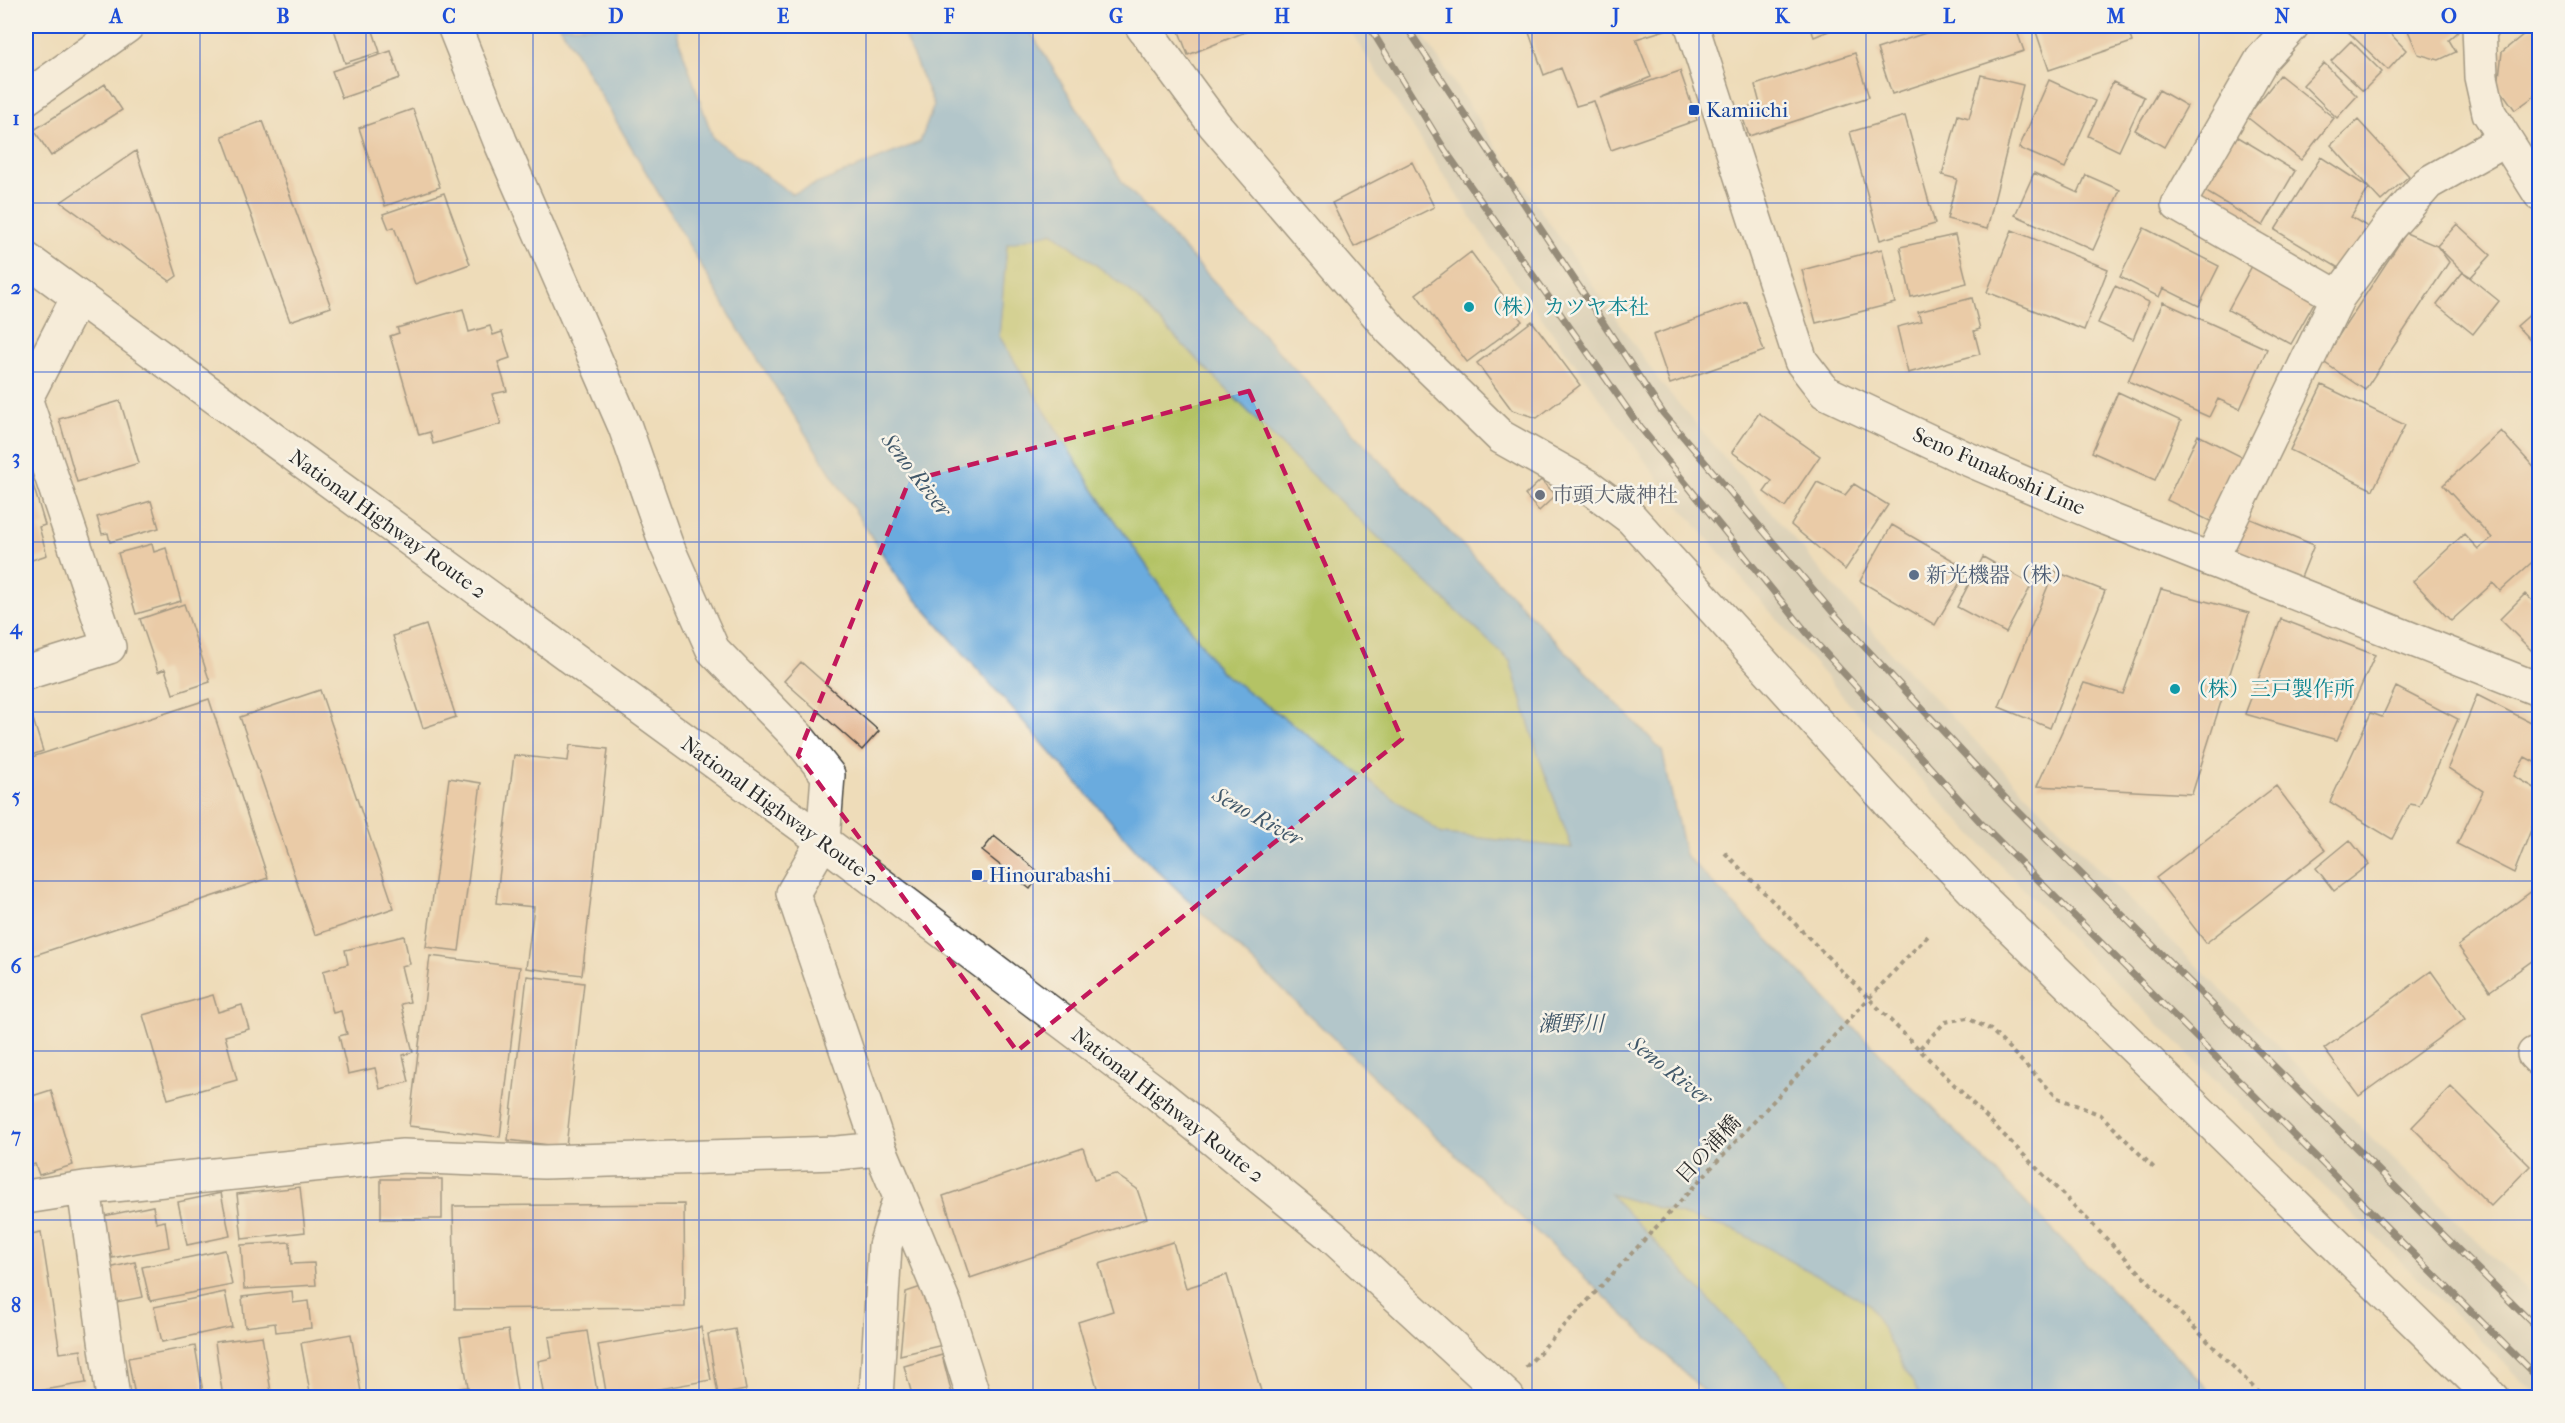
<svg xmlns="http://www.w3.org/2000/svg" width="2565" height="1423" font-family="'IM FELL French Canon','Noto Serif JP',serif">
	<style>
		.industrial { fill: #c6c5b8 }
		.green { fill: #b4c365; stroke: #707748; stroke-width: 1.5 }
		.water { fill: #6aabde; stroke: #4a6b84; stroke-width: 1.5; fill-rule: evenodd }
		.building { fill: #e4b691 }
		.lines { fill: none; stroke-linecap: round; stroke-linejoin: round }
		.minor-casing { stroke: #484640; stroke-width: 36 }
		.major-casing { stroke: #484640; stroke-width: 36 }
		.highway-casing { stroke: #484640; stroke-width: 36 }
		.path { stroke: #484640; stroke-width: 4; stroke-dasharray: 4.5 4.5; stroke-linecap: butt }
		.minor { stroke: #fff; stroke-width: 33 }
		.major { stroke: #fff; stroke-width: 33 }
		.highway { stroke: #fff; stroke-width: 33 }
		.rail-casing { stroke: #2b2b2b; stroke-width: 7 }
		.rail { stroke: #f7f3e8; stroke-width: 4.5; stroke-dasharray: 14; stroke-linecap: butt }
		.path-bridge { stroke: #484640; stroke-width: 4; stroke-dasharray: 4.5 4.5; stroke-linecap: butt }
		.marked { fill: none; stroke: #c2185b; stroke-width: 4.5; stroke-dasharray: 12 8; stroke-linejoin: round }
		.grid { fill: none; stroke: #1d4ed8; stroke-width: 1.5; stroke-opacity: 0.55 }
		.transit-dot { fill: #1a4fb4; stroke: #f7f3e8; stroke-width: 2 }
		.culture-dot { fill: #0f9aa8; stroke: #f7f3e8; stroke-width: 2 }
		.worship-dot { fill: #6b7280; stroke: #f7f3e8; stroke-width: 2 }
		.service-dot { fill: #5c6f8a; stroke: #f7f3e8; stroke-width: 2 }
		.labels { text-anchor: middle; stroke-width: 5; stroke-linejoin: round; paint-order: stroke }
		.transit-label { font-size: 21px; fill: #164399; stroke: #f7f3e8; text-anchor: start }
		.culture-label { font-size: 21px; fill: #0d838f; stroke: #f7f3e8; text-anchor: start }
		.street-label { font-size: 21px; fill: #2b2b2b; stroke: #f7f3e8 }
		.worship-label { font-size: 21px; fill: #5b616d; stroke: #f7f3e8; text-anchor: start }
		.service-label { font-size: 21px; fill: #4e5e75; stroke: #f7f3e8; text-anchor: start }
		.water-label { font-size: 22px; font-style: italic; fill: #41586a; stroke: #f7f3e8 }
		.neatline { fill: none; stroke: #1d4ed8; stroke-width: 2 }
		.grid-label { font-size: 20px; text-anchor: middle; font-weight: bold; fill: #1d4ed8 }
	</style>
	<rect width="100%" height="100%" fill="#f7f3e8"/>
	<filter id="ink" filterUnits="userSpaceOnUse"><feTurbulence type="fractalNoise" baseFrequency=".0167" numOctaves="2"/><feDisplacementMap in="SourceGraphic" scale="12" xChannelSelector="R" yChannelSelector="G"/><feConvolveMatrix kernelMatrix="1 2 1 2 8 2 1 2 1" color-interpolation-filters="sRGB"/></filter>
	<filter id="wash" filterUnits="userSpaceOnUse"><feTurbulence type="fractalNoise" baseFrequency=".008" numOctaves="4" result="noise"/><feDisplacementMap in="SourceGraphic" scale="24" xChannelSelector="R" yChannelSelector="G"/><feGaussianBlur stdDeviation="1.35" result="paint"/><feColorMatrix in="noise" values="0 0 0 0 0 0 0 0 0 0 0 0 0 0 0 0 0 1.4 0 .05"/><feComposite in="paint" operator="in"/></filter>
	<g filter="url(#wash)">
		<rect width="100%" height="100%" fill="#eedcb9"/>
		<!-- industrial -->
		<path class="industrial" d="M 1347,26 L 1417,26 L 1491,139 L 1661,383 L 1893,655 L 2108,879 L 2539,1302 L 2539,1397 L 2065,933 L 1851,706 L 1670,495 L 1491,248 Z"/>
		<!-- green -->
		<path class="green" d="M 1052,232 L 1129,290 L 1294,458 L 1510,661 L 1539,757 L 1572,848 L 1442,834 L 1220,671 L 1091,486 L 999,336 L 1007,244 Z
			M 1609,1194 L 1737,1231 L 1869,1304 L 1921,1397 L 1801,1397 Z"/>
		<!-- water -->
		<path class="water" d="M 560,26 L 676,26 L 679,41 L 713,138 L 792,194 L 920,142 L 934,105 L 900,26 L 1027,26 L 1123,183 L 1365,445 L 1662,750 L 1685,855 L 2216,1397 L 1921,1397 L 1869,1304 L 1737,1231 L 1610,1194 L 1801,1397 L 1710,1397 L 1138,852 L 900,581 L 739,330 ZM 1053,232 L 1129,290 L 1294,458 L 1510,661 L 1539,757 L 1572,848 L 1442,834 L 1220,671 L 1091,486 L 999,336 L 1007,244 Z"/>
		<g id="blocks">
			<!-- building -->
			<path class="building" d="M 333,26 L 380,26 L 372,28 L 380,52 L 345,63 Z
				M 1177,26 L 1260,26 L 1188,55 Z
				M 1530,26 L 1664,26 L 1665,30 L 1636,39 L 1651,77 L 1600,98 L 1680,71 L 1697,120 L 1611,150 L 1594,101 L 1576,106 L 1561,68 L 1544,75 L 1527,27 Z
				M 1810,26 L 1841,26 L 1814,37 Z
				M 1947,26 L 2015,26 L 2024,51 L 1892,94 L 1877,49 Z
				M 2034,26 L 2127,26 L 2132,42 L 2049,70 Z
				M 2342,26 L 2383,26 L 2406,50 L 2388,70 Z
				M 2406,26 L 2455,26 L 2458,32 L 2449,40 L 2456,52 L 2439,60 L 2418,54 Z
				M 2534,26 L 2540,26 L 2540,92 L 2515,110 L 2498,86 L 2502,52 Z
				M 2351,41 L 2382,72 L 2363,91 L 2331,61 Z
				M 391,51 L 400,78 L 342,98 L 332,71 Z
				M 1855,53 L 1869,97 L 1749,136 L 1740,110 L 1760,104 L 1755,85 Z
				M 2324,63 L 2357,96 L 2337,118 L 2303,85 Z
				M 1981,75 L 2023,85 L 1987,229 L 1947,219 L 1957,179 L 1942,175 L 1958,115 L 1969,118 Z
				M 2280,75 L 2334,118 L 2301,160 L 2247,117 Z
				M 2049,80 L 2095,101 L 2065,168 L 2019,148 Z
				M 2113,82 L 2144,97 L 2119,151 L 2088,136 Z
				M 105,84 L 122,110 L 51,156 L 34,130 Z
				M 2159,90 L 2187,106 L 2164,147 L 2135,130 Z
				M 413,109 L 440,187 L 385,206 L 359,128 Z
				M 1905,116 L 1935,224 L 1880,240 L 1850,132 Z
				M 2358,120 L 2409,176 L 2381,201 L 2369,188 L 2351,217 L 2373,230 L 2347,273 L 2275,230 L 2321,157 L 2369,188 L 2331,145 Z
				M 263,121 L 331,307 L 290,321 L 222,136 Z
				M 2235,135 L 2295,171 L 2263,226 L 2203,190 Z
				M 136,151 L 177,276 L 170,281 L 61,202 Z
				M 1412,162 L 1434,207 L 1354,247 L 1332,203 Z
				M 2034,173 L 2078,193 L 2086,175 L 2120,190 L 2093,250 L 2015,215 Z
				M 444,193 L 470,264 L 415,284 L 394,227 L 389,229 L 383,214 Z
				M 2457,224 L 2491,255 L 2471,277 L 2463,272 L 2499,301 L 2473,334 L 2437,305 L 2463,272 L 2437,246 Z
				M 2144,228 L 2219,266 L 2199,306 L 2163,288 L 2159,297 L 2120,277 Z
				M 2012,230 L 2108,269 L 2084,330 L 1987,292 Z
				M 2406,233 L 2437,246 L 2449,262 L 2365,390 L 2322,361 Z
				M 1955,235 L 1967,283 L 1911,297 L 1900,247 Z
				M 1882,249 L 1895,303 L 1816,323 L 1802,270 Z
				M 1471,252 L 1522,321 L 1467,362 L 1416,294 Z
				M 2252,266 L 2315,301 L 2291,344 L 2228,310 Z
				M 2115,286 L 2149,302 L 2133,339 L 2098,323 Z
				M 1972,298 L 1980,329 L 1974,331 L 1980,354 L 1908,373 L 1897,327 L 1921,321 L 1918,312 Z
				M 1746,301 L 1764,351 L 1670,384 L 1653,335 Z
				M 2163,302 L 2267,349 L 2240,409 L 2218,399 L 2209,417 L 2128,381 Z
				M 2540,306 L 2540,351 L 2517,326 Z
				M 463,309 L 469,332 L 490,326 L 493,335 L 502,332 L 510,358 L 498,362 L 507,391 L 492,394 L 501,424 L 433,444 L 430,432 L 419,435 L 390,336 L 399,333 L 397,328 Z
				M 1532,321 L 1580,385 L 1537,418 L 1512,410 L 1477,363 Z
				M 2322,385 L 2405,425 L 2373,490 L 2290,450 Z
				M 2118,392 L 2181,421 L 2155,480 L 2092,452 Z
				M 120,401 L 139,463 L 77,482 L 59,419 Z
				M 1759,413 L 1820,456 L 1785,507 L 1764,492 L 1772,481 L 1732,452 Z
				M 2501,431 L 2540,474 L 2540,555 L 2500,591 L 2493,583 L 2451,621 L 2413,581 L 2464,534 L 2478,549 L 2492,538 L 2443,485 Z
				M 2198,435 L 2244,458 L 2212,522 L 2167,500 Z
				M 26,461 L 45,525 L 39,527 L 47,555 L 26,562 Z
				M 1541,480 L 1556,495 L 1539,511 L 1525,495 Z
				M 1817,482 L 1845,495 L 1854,484 L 1888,505 L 1845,570 L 1791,525 Z
				M 151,501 L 159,528 L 110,542 L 108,533 L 102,534 L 97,517 Z
				M 2246,517 L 2314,545 L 2300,580 L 2232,552 Z
				M 1892,525 L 1968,569 L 1935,625 L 1860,581 Z
				M 152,544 L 154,552 L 166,548 L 181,601 L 136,614 L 118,553 Z
				M 1983,557 L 2032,584 L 2006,633 L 1957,607 Z
				M 2054,571 L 2105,591 L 2050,728 L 1999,707 Z
				M 2161,589 L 2249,613 L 2192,794 L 2037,786 L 2084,683 L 2123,694 Z
				M 2525,594 L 2540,608 L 2540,651 L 2536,655 L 2500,619 Z
				M 184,604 L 210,682 L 173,694 L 165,669 L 158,672 L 140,619 Z
				M 2281,619 L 2375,655 L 2337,740 L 2245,714 Z
				M 426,625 L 456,717 L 423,728 L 393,636 Z
				M 801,662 L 879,731 L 862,750 L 784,681 Z
				M 2396,687 L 2458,719 L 2419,806 L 2410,804 L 2392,839 L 2330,802 L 2371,713 L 2382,717 Z
				M 320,690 L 394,908 L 315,935 L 240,717 Z
				M 2477,695 L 2534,724 L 2540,715 L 2540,765 L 2525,757 L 2514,776 L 2540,791 L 2540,807 L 2514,873 L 2457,844 L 2483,791 L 2448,768 Z
				M 209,699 L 268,878 L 26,958 L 26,759 Z
				M 26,703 L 28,703 L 43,751 L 26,757 Z
				M 570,745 L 608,749 L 582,975 L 526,968 L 534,907 L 496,903 L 514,755 L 568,761 Z
				M 449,778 L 481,783 L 459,951 L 426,947 Z
				M 2276,786 L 2325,850 L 2206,943 L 2156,878 Z
				M 994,836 L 1041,874 L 1030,889 L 982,851 Z
				M 2350,840 L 2369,864 L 2334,891 L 2316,868 Z
				M 2540,885 L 2540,955 L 2490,991 L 2458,946 Z
				M 404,936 L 410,964 L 401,966 L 410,1002 L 401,1004 L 413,1052 L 403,1055 L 409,1082 L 380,1089 L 375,1068 L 348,1074 L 339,1036 L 347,1034 L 341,1011 L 333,1013 L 323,971 L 348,964 L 345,950 Z
				M 430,956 L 520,967 L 500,1137 L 409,1126 Z
				M 2431,971 L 2465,1019 L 2359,1096 L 2324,1049 Z
				M 527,976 L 584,983 L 566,1147 L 508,1140 Z
				M 213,995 L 218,1012 L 242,1005 L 249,1029 L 225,1036 L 237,1080 L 168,1099 L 143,1015 Z
				M 2451,1087 L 2530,1166 L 2491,1206 L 2412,1127 Z
				M 51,1090 L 73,1165 L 39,1175 L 35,1164 L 26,1167 L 26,1098 Z
				M 1083,1148 L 1094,1180 L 1115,1174 L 1137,1189 L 1147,1218 L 970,1278 L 943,1196 Z
				M 381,1179 L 442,1179 L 442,1219 L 381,1219 Z
				M 300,1187 L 305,1232 L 242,1239 L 237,1194 Z
				M 221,1193 L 230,1236 L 187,1245 L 178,1202 Z
				M 684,1204 L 685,1307 L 455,1309 L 453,1206 Z
				M 153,1206 L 156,1223 L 165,1221 L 169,1247 L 112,1258 L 104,1216 Z
				M 41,1232 L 60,1353 L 81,1350 L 86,1383 L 26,1393 L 26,1235 Z
				M 290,1242 L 291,1264 L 314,1263 L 316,1285 L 244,1289 L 241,1245 Z
				M 1173,1242 L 1186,1288 L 1227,1275 L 1263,1398 L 1100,1398 L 1078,1322 L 1113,1311 L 1099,1264 Z
				M 225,1250 L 232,1285 L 150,1301 L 142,1267 Z
				M 135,1262 L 143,1297 L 117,1302 L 109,1268 Z
				M 927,1285 L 943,1345 L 900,1355 L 906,1292 Z
				M 292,1291 L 293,1303 L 308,1301 L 311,1328 L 276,1332 L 275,1323 L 245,1327 L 242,1297 Z
				M 225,1292 L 232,1327 L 162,1342 L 154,1307 Z
				M 701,1327 L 711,1380 L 607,1398 L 598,1345 Z
				M 735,1329 L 746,1390 L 718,1395 L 708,1334 Z
				M 508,1330 L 518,1398 L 461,1398 L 460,1388 L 468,1387 L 460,1337 Z
				M 587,1331 L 598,1398 L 544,1398 L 538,1361 L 552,1358 L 549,1337 Z
				M 351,1334 L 362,1398 L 311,1398 L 301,1343 Z
				M 262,1336 L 272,1398 L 223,1398 L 215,1342 Z
				M 195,1346 L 204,1398 L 166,1398 L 165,1391 L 135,1396 L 128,1358 Z
				M 942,1355 L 953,1398 L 913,1398 L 904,1366 Z"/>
		</g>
	</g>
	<g filter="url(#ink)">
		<use href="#blocks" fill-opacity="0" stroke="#484640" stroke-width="1.5"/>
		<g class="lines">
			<!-- minor casing -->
			<g class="minor-casing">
				<path id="minor" d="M 454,26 L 500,141 L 625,427 L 666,544 L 713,650 L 797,736 L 828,775 L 823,841 L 793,893 L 880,1149 L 945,1305 L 974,1398
					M 1142,26 L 1214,124 L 1391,330 L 1501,437 L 1588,486 L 1631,518 L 1888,801 L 1981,898 L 2493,1398
					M 2292,26 L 2262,59 L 2178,205 L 2338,297
					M 2479,26 L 2481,77 L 2489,113 L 2540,194
					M 26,98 L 127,26
					M 26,398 L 78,297
					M 26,401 L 109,647 L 26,673
					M 2211,560 L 2338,297 L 2389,227 L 2428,183 L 2504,140
					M 2534,1054 L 2540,1060
					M 84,1188 L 113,1398
					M 26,1197 L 84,1188 L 403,1156 L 544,1162 L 837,1153 L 880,1149
					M 876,1398 L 885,1246 L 900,1197"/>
			</g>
			<!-- major casing -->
			<g class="major-casing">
				<path id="major" d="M 1692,26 L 1801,361 L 1825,392 L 1963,457 L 2108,519 L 2540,690"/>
			</g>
			<!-- highway casing -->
			<g class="highway-casing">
				<path id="highway" d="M 26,259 L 823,841 L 1154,1091 L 1332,1236 L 1508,1398"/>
			</g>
			<!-- path -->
			<path class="path" d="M 1725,853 L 2264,1398
				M 1912,952 L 1931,933
				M 1920,1048 L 1945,1022 L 1967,1018 L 1991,1030 L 2058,1098 L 2101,1115 L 2155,1169"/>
			<!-- minor -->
			<use href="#minor" class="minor"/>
			<!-- major -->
			<use href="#major" class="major"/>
			<!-- highway -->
			<use href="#highway" class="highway"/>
			<!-- rail casing -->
			<g class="rail-casing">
				<path id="rail" d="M 1369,26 L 1445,150 L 1640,427 L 1808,634 L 1982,824 L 2540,1380
					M 1406,26 L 1663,413 L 1835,615 L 2007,800 L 2540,1331"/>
			</g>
			<!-- rail -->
			<use href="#rail" class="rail"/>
			<!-- path-bridge -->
			<path class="path-bridge" d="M 1526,1367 L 1912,952"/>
		</g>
	</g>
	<!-- marked area -->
	<path d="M0 0H2565V1423H0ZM 1249,391 L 1402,739 L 1017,1051 L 798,755 L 909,481 Z" fill="#eedcb9" fill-opacity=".55" fill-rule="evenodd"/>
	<path class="marked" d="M 1249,391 L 1402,739 L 1017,1051 L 798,755 L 909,481 Z"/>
	<!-- grid -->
	<path class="grid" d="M 200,26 L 200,1398M 366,26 L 366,1398M 533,26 L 533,1398M 699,26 L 699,1398M 866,26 L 866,1398M 1033,26 L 1033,1398M 1199,26 L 1199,1398M 1366,26 L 1366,1398M 1532,26 L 1532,1398M 1699,26 L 1699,1398M 1866,26 L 1866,1398M 2032,26 L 2032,1398M 2199,26 L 2199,1398M 2365,26 L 2365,1398M 26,203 L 2540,203M 26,372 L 2540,372M 26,542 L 2540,542M 26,712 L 2540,712M 26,881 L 2540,881M 26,1051 L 2540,1051M 26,1220 L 2540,1220"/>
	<!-- markers -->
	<g class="transit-dot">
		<rect x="1688" y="104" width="12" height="12" rx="3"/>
		<rect x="971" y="869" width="12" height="12" rx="3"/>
	</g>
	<g class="culture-dot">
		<circle cx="1469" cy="307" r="6"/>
		<circle cx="2175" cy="689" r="6"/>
	</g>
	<circle class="worship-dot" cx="1540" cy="495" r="6"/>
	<circle class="service-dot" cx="1914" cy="575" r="6"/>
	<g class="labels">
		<!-- transit labels -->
		<g class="transit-label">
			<text x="1706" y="117">Kamiichi</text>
			<text x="989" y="882">Hinourabashi</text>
		</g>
		<!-- culture labels -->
		<g class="culture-label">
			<text x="1481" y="314">（株）カツヤ本社</text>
			<text x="2187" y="696">（株）三戸製作所</text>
		</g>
		<!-- street labels -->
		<g class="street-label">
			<text transform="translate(1999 471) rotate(24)" y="7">Seno Funakoshi Line</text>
			<text transform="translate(388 524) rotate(36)" y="7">National Highway Route 2</text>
			<text transform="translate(780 811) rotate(36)" y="7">National Highway Route 2</text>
			<text transform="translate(1168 1105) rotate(38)" y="7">National Highway Route 2</text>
			<text transform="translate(1708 1149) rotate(-47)" y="7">日の浦橋</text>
		</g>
		<!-- worship labels -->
		<g class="worship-label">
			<text x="1552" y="502">市頭大歳神社</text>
		</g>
		<!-- service labels -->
		<g class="service-label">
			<text x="1926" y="582">新光機器（株）</text>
		</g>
		<!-- water labels -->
		<g class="water-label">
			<text transform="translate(917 474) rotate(52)" y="8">Seno River</text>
			<text transform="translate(1258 816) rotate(29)" y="8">Seno River</text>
			<text x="1571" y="1031">瀬野川</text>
			<text transform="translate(1671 1070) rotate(38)" y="8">Seno River</text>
		</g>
	</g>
	<!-- margin -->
	<rect width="2565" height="1423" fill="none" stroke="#f7f3e8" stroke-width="66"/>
	<rect x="33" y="33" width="2499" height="1357" class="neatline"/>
	<g class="grid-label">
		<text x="116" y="23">A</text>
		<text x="283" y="23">B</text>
		<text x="449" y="23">C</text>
		<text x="616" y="23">D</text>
		<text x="783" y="23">E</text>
		<text x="949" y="23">F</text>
		<text x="1116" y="23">G</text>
		<text x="1282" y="23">H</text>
		<text x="1449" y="23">I</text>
		<text x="1616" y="23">J</text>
		<text x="1782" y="23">K</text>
		<text x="1949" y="23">L</text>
		<text x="2116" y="23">M</text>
		<text x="2282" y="23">N</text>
		<text x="2449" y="23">O</text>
		<text x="16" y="125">1</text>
		<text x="16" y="294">2</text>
		<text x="16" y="464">3</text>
		<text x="16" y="634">4</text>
		<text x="16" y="803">5</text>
		<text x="16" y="973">6</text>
		<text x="16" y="1142">7</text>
		<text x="16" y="1312">8</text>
	</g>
</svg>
